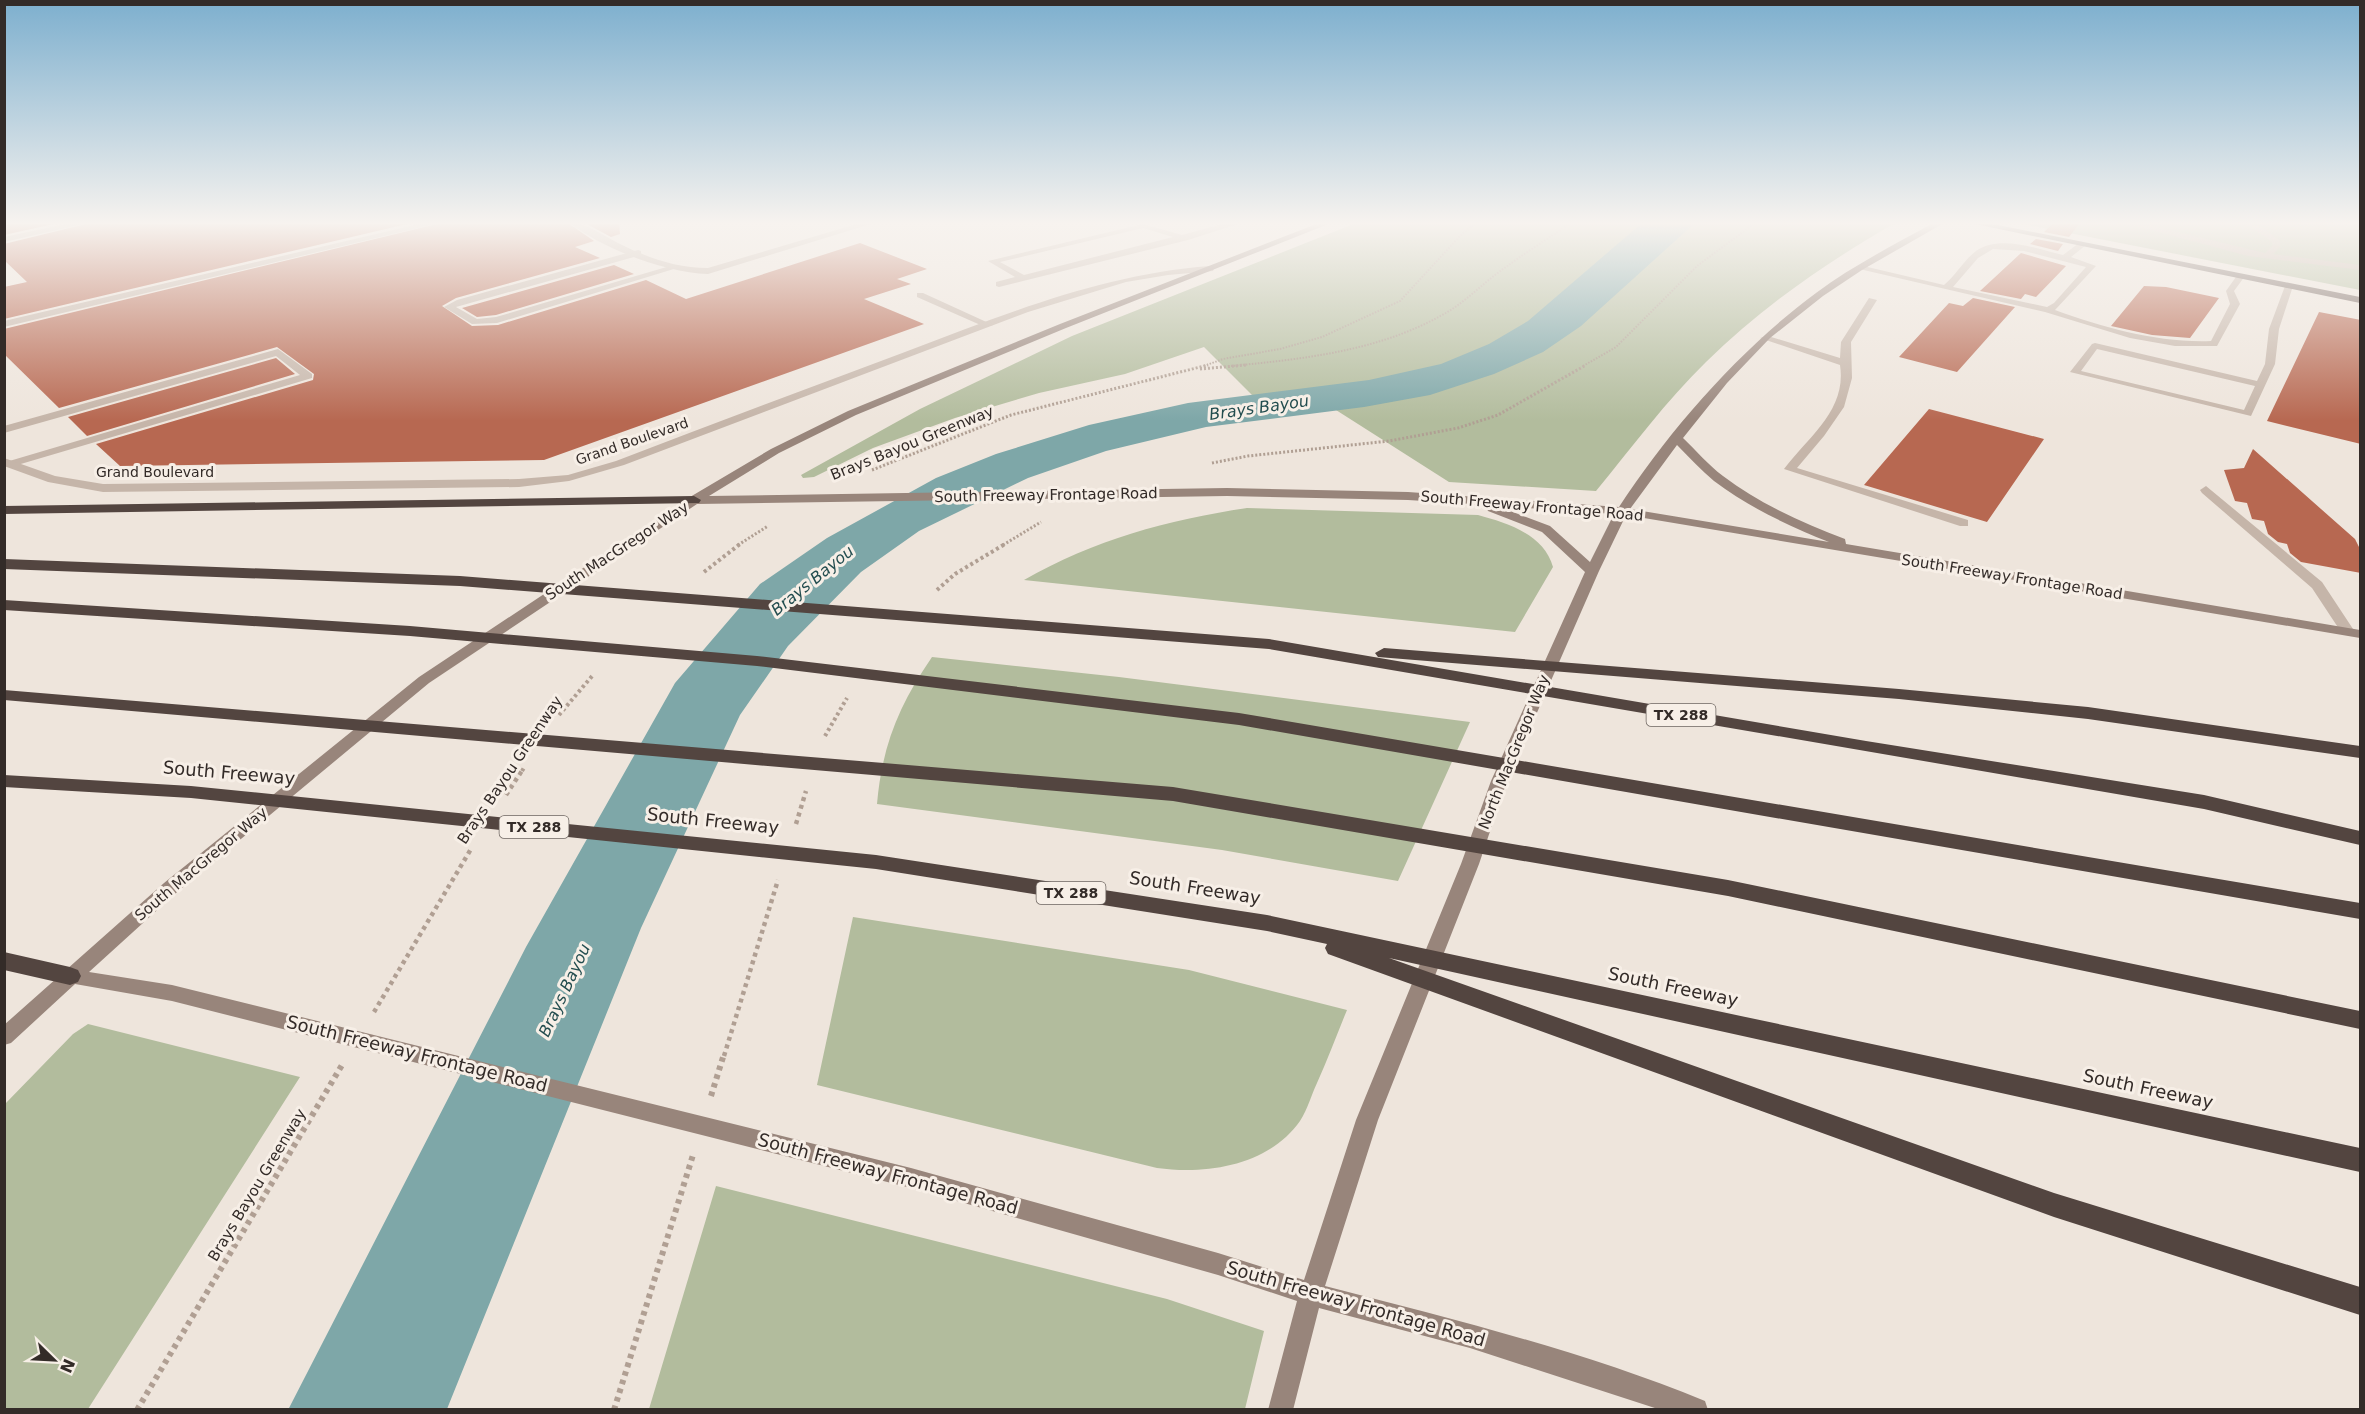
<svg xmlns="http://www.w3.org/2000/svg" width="2365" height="1414" font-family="'DejaVu Sans',sans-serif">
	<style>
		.green { fill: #b2bc9d }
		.water { fill: #7ea7a8 }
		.building { fill: #b76851 }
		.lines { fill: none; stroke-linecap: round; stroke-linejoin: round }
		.path-far4 { stroke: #b09f93; stroke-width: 2; stroke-dasharray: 1.5 1.5; stroke-linecap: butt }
		.path-far3 { stroke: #b09f93; stroke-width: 3; stroke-dasharray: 2 2; stroke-linecap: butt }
		.path-far2 { stroke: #b09f93; stroke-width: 4; stroke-dasharray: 3 3; stroke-linecap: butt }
		.path-far1 { stroke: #b09f93; stroke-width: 4.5; stroke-dasharray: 4 4; stroke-linecap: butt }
		.path { stroke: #b09f93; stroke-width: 6; stroke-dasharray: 4.5 4.5; stroke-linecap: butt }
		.service { fill: #c5b5a9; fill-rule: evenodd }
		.minor { fill: #c5b5a9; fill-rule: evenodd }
		.secondary { fill: #98857b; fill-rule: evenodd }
		.primary { fill: #73625b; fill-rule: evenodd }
		.motorway { fill: #534540; fill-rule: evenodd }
		.labels { text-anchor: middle; stroke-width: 6; stroke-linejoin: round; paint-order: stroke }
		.far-street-label { font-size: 14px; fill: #332b28; stroke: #f7efe7 }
		.shield { fill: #f7efe7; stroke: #6e6661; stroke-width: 1.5 }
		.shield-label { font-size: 14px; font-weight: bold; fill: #332b28 }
		.street-label { font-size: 15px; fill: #332b28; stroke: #f7efe7 }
		.water-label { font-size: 16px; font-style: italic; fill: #234d4f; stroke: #f7efe7 }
		.near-street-label { font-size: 18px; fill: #332b28; stroke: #f7efe7 }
	</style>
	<rect width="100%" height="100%" fill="#eee5dc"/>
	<!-- green -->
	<path class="green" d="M 1356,223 L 1895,223 C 1826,263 1763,306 1706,362 C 1666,401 1632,447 1596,491 L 1449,482 L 1325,403 L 1265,408 L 1204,347 L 1125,374 L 1039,393 L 955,418 L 873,448 L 814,477 L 803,478 L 801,475 L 920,409 L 1072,336 Z
		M 2018,223 L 2360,223 L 2360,290 Z
		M 1247,508 L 1478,515 C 1507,523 1544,534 1553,567 L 1515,632 L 1024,580 C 1094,540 1167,520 1247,508 Z
		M 932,657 L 1119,677 L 1470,722 L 1398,881 L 1222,850 L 877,804 C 882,746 899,705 932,657 Z
		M 853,917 L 1189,970 L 1347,1010 C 1337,1034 1328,1059 1317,1083 C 1311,1096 1308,1108 1300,1121 C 1269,1165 1208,1175 1157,1168 L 817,1085 Z
		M 88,1024 L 300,1077 L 88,1409 L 5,1409 L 5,1104 L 73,1034 Z
		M 716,1186 L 1167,1299 L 1264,1331 L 1245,1409 L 649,1409 Z"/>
	<!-- water -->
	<path class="water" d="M 1642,223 L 1695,223 L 1581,326 L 1543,352 L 1494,374 L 1430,395 L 1364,407 L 1206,427 L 1106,451 L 1028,478 L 919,531 L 861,572 L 788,646 L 740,715 L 641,928 L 447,1409 L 288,1410 L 526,947 L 675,683 L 760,584 L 827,538 L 936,478 L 996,454 L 1089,425 L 1188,403 L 1369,380 L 1441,364 L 1489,344 L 1528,321 Z"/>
	<!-- building -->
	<path class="building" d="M 4,223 L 58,223 L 4,235 Z
		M 90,223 L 411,223 L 4,319 L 4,287 L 27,282 L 4,260 L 4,244 Z
		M 441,223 L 568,223 L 594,241 L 575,247 L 600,258 L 456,298 L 442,306 L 472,326 L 498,325 L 646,280 L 686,299 L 860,243 L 927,269 L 897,279 L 911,284 L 864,299 L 924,324 L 544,460 L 120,466 L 96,444 L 313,380 L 314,374 L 277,347 L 59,408 L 4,354 L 4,329 Z
		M 585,223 L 619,223 L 620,234 L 611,237 Z
		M 2053,223 L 2077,223 L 2079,224 L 2069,237 L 2044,232 Z
		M 2036,239 L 2063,244 L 2058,251 L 2030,244 Z
		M 2021,253 L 2066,266 L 2036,297 L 2025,294 L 2021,299 L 1980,291 Z
		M 614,265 L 634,274 L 496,315 L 477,317 L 462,308 Z
		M 2144,286 L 2166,287 L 2219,298 L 2190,338 L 2152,335 L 2111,326 Z
		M 1973,298 L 2015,307 L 1957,372 L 1899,357 L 1949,303 L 1963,306 Z
		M 2319,312 L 2361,320 L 2361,444 L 2267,421 Z
		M 276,358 L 295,374 L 87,436 L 68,417 Z
		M 1929,409 L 2044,439 L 1987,522 L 1864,485 Z
		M 2253,449 L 2355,539 L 2361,551 L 2361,573 L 2301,562 L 2290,553 L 2287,544 L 2278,542 L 2268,534 L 2264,521 L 2252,519 L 2247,503 L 2235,501 L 2224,470 L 2244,468 Z"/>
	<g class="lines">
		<!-- path-far4 -->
		<path class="path-far4" d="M 1204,366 L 1223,359 L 1280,349 L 1322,337 L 1400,301 L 1460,236 L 1476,223
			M 1231,366 C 1304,359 1379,351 1444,314 C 1464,303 1480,286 1499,272 C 1522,255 1547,239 1571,223
			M 1583,366 L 1616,347 L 1697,266 L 1755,223"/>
		<!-- path-far3 -->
		<path class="path-far3" d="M 1200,369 L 1246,365
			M 1212,463 L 1248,456 L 1389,441 L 1458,428 L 1498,415 L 1586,365
			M 872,470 L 1011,415 L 1208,365
			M 738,545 L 768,526
			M 1003,545 L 1041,522"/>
		<!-- path-far2 -->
		<path class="path-far2" d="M 704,572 L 740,544
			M 937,590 L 955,574 L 1005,544
			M 559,715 L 593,675
			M 825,736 L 847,698
			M 522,771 L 525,766"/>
		<!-- path-far1 -->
		<path class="path-far1" d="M 506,795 L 523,769
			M 796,824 L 806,791
			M 374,1012 L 471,849
			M 724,1056 L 778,880"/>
		<!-- path -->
		<path class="path" d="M 711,1096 L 724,1054
			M 137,1410 L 342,1065
			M 614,1410 L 693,1155"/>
		<!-- service -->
		<path class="service" d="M 1226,223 L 1241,223 L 1188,240 L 999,287 L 996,286 L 996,282 L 1015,277 L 988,261 L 1143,224 L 1182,235 ZM 1143,228 L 1173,237 L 1024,275 L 1000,262 Z
			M 2125,223 L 2140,223 L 2265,253 L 2272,246 L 2272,242 L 2246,223 L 2256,223 L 2280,241 L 2280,247 L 2273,254 L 2360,265 L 2360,270 L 2248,256 Z
			M 2079,243 L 2086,245 L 2071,257 L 2096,266 L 2055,310 C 2105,328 2158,343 2211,341 L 2230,304 L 2226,291 L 2238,274 L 2244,274 L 2245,276 L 2234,291 L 2240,304 L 2217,346 L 2175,346 L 2130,338 L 2045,312 L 1855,268 L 1859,265 L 1944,285 C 1956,275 1964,260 1976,251 C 1999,234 2038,249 2063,255 ZM 1993,249 L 2024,251 L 2086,267 L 2054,303 L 2047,307 L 1953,287 L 1978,258 Z
			M 638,250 L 641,251 L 641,255 L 456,307 L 477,319 L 496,317 L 670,266 L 677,268 L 497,323 L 472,324 L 444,307 L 457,300 Z
			M 2289,283 L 2293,286 L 2279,329 L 2275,364 L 2251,416 L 2070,372 L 2092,344 L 2095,343 L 2257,381 L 2265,364 L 2269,329 L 2285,286 ZM 2097,349 L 2255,386 L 2244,410 L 2081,371 Z
			M 917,293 L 923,293 L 993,325 L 985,327 L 917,297 Z
			M 1869,298 L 1877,300 L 1851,342 L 1852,378 L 1844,407 L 1824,436 L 1797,468 L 1968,520 L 1968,526 L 1960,526 L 1784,469 C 1809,436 1847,410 1840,365 L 1760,338 L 1768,336 L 1840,358 L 1841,342 Z
			M 278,349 L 312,374 L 312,378 L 14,466 L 4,464 L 6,462 L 300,375 L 276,356 L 4,433 L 4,426 Z
			M 2206,486 L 2322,582 L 2355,632 L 2353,635 L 2343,635 L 2312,588 L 2202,493 L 2200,490 Z"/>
		<!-- minor -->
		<path class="minor" d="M 71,223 L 88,223 L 4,242 L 4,237 Z
			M 423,223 L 439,223 L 4,327 L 4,321 Z
			M 570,223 C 587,223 602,235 618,243 C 646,257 675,268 708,268 L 860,223 L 874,223 L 708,274 C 667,273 603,249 570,223 Z
			M 1210,266 L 1214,269 L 1213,271 L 1168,275 L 1126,282 L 1028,312 L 624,465 L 569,481 L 519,487 L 103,492 L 48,482 L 4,466 L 4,458 L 55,476 L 103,484 L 519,479 L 568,475 L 616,461 C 712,424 809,388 905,352 C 1005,314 1103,274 1210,266 Z"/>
		<!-- secondary -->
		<path class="secondary" d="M 1319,223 L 1331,223 L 1066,328 L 856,415 L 779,453 L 709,496 L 1227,488 L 1408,492 L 1619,507 C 1670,429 1740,349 1816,293 C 1852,266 1894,245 1933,223 L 1944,223 L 1862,270 L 1823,296 L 1770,338 L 1727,383 L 1683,438 C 1696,450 1708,465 1723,476 C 1760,504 1803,523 1845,539 L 1846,544 L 2360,630 L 2360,638 L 1626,515 L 1599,571 L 1507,781 L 1479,864 L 1378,1120 L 1325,1286 C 1453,1319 1583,1351 1705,1401 L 1708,1410 L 1661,1410 L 1470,1348 L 1319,1308 L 1293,1410 L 1268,1410 L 1297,1301 L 1218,1275 L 911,1188 L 172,1001 L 75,984 L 11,1043 L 4,1045 L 4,1025 L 164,883 L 419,677 L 690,497 L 771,449 L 848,411 L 1060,324 ZM 1677,445 C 1689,457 1701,470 1714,481 C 1748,507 1789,526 1829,542 L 1630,509 ZM 1227,496 L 1408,500 L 1488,505 L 1486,508 L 1488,511 L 1542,532 L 1585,572 L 1491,781 L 1461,864 L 1356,1120 L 1304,1280 L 1218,1253 L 911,1168 L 172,985 L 89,972 L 176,893 L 429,683 L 697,504 ZM 1497,506 L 1614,514 L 1590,562 L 1550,526 Z"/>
		<!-- primary -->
		<path class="primary" d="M 1970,223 L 1988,223 L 2360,297 L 2360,303 Z"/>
		<!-- motorway -->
		<path class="motorway" d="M 694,496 L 701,500 L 699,503 L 4,514 L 4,506 Z
			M 4,559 L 460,576 L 1269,639 L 1866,741 L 2204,795 L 2360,831 L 2360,845 L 2204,809 L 1269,649 L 460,586 L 4,569 Z
			M 4,600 L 410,626 L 757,656 L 1239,713 L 2360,903 L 2360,919 L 1239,725 L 757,666 L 410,636 L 4,610 Z
			M 1384,648 L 1899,689 L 2088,707 L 2360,746 L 2360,758 L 2088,719 L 1899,699 L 1378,657 L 1375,653 Z
			M 4,690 L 1173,787 L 1728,880 L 2360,1011 L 2360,1029 L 1728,896 L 1173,801 L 4,700 Z
			M 4,775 L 191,786 L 876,855 L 1267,915 L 2360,1148 L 2360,1172 L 1389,958 L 2054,1193 L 2360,1287 L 2360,1315 L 2054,1217 L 1328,954 L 1325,948 L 1327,944 L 1267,931 L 876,869 L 191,798 L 4,787 Z
			M 4,952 L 70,967 L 78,970 L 81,976 L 78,982 L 70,985 L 4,970 Z"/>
	</g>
	<!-- sky -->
	<linearGradient id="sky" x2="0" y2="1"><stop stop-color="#7dafce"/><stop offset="0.53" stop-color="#f7f3ef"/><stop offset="1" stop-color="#f7f3ef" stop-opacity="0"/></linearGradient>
	<rect width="2365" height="421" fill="url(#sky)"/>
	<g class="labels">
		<!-- far-street labels -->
		<g class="far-street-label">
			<text transform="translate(632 441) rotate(-19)" y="5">Grand Boulevard</text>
			<text x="155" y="477">Grand Boulevard</text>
		</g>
		<!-- shield labels -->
		<g class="shield">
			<rect x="1646.5" y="704" width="69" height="22" rx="4.5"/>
			<rect x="499.5" y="816" width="69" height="22" rx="4.5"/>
			<rect x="1036.5" y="882" width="69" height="22" rx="4.5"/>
		</g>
		<g class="shield-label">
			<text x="1681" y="720">TX 288</text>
			<text x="534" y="832">TX 288</text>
			<text x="1071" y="898">TX 288</text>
		</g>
		<!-- street labels -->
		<g class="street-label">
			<text transform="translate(912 443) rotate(-22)" y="5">Brays Bayou Greenway</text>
			<text transform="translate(1046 495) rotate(-1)" y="5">South Freeway Frontage Road</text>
			<text transform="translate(1532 506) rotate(5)" y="5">South Freeway Frontage Road</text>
			<text transform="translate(617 551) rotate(-33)" y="5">South MacGregor Way</text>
			<text transform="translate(2012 577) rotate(9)" y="5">South Freeway Frontage Road</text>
			<text transform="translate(1514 752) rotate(-68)" y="5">North MacGregor Way</text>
			<text transform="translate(510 770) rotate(-56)" y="5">Brays Bayou Greenway</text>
			<text transform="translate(201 864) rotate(-40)" y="5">South MacGregor Way</text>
			<text transform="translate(257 1185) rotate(-59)" y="5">Brays Bayou Greenway</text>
		</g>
		<!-- water labels -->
		<g class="water-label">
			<text transform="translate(1259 407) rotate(-8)" y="6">Brays Bayou</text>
			<text transform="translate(812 580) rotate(-39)" y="6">Brays Bayou</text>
			<text transform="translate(564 990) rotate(-65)" y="6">Brays Bayou</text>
		</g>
		<!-- near-street labels -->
		<g class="near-street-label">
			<text transform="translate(229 773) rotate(5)" y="6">South Freeway</text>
			<text transform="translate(713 821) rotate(6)" y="6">South Freeway</text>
			<text transform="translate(1195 888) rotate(9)" y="6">South Freeway</text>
			<text transform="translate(1673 987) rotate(12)" y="6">South Freeway</text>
			<text transform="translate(417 1054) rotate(14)" y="6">South Freeway Frontage Road</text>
			<text transform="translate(2148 1089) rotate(12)" y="6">South Freeway</text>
			<text transform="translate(888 1174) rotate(15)" y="6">South Freeway Frontage Road</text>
			<text transform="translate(1356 1304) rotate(16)" y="6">South Freeway Frontage Road</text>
		</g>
	</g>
	<!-- border -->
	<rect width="2365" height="1414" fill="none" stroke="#332b28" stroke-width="12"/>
	<!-- north arrow -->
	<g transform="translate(54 1360) rotate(114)" stroke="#f7efe7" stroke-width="4.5" paint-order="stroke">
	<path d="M0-4.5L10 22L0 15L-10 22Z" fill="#332b28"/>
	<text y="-9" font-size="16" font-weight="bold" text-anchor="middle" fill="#332b28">N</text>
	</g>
</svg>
